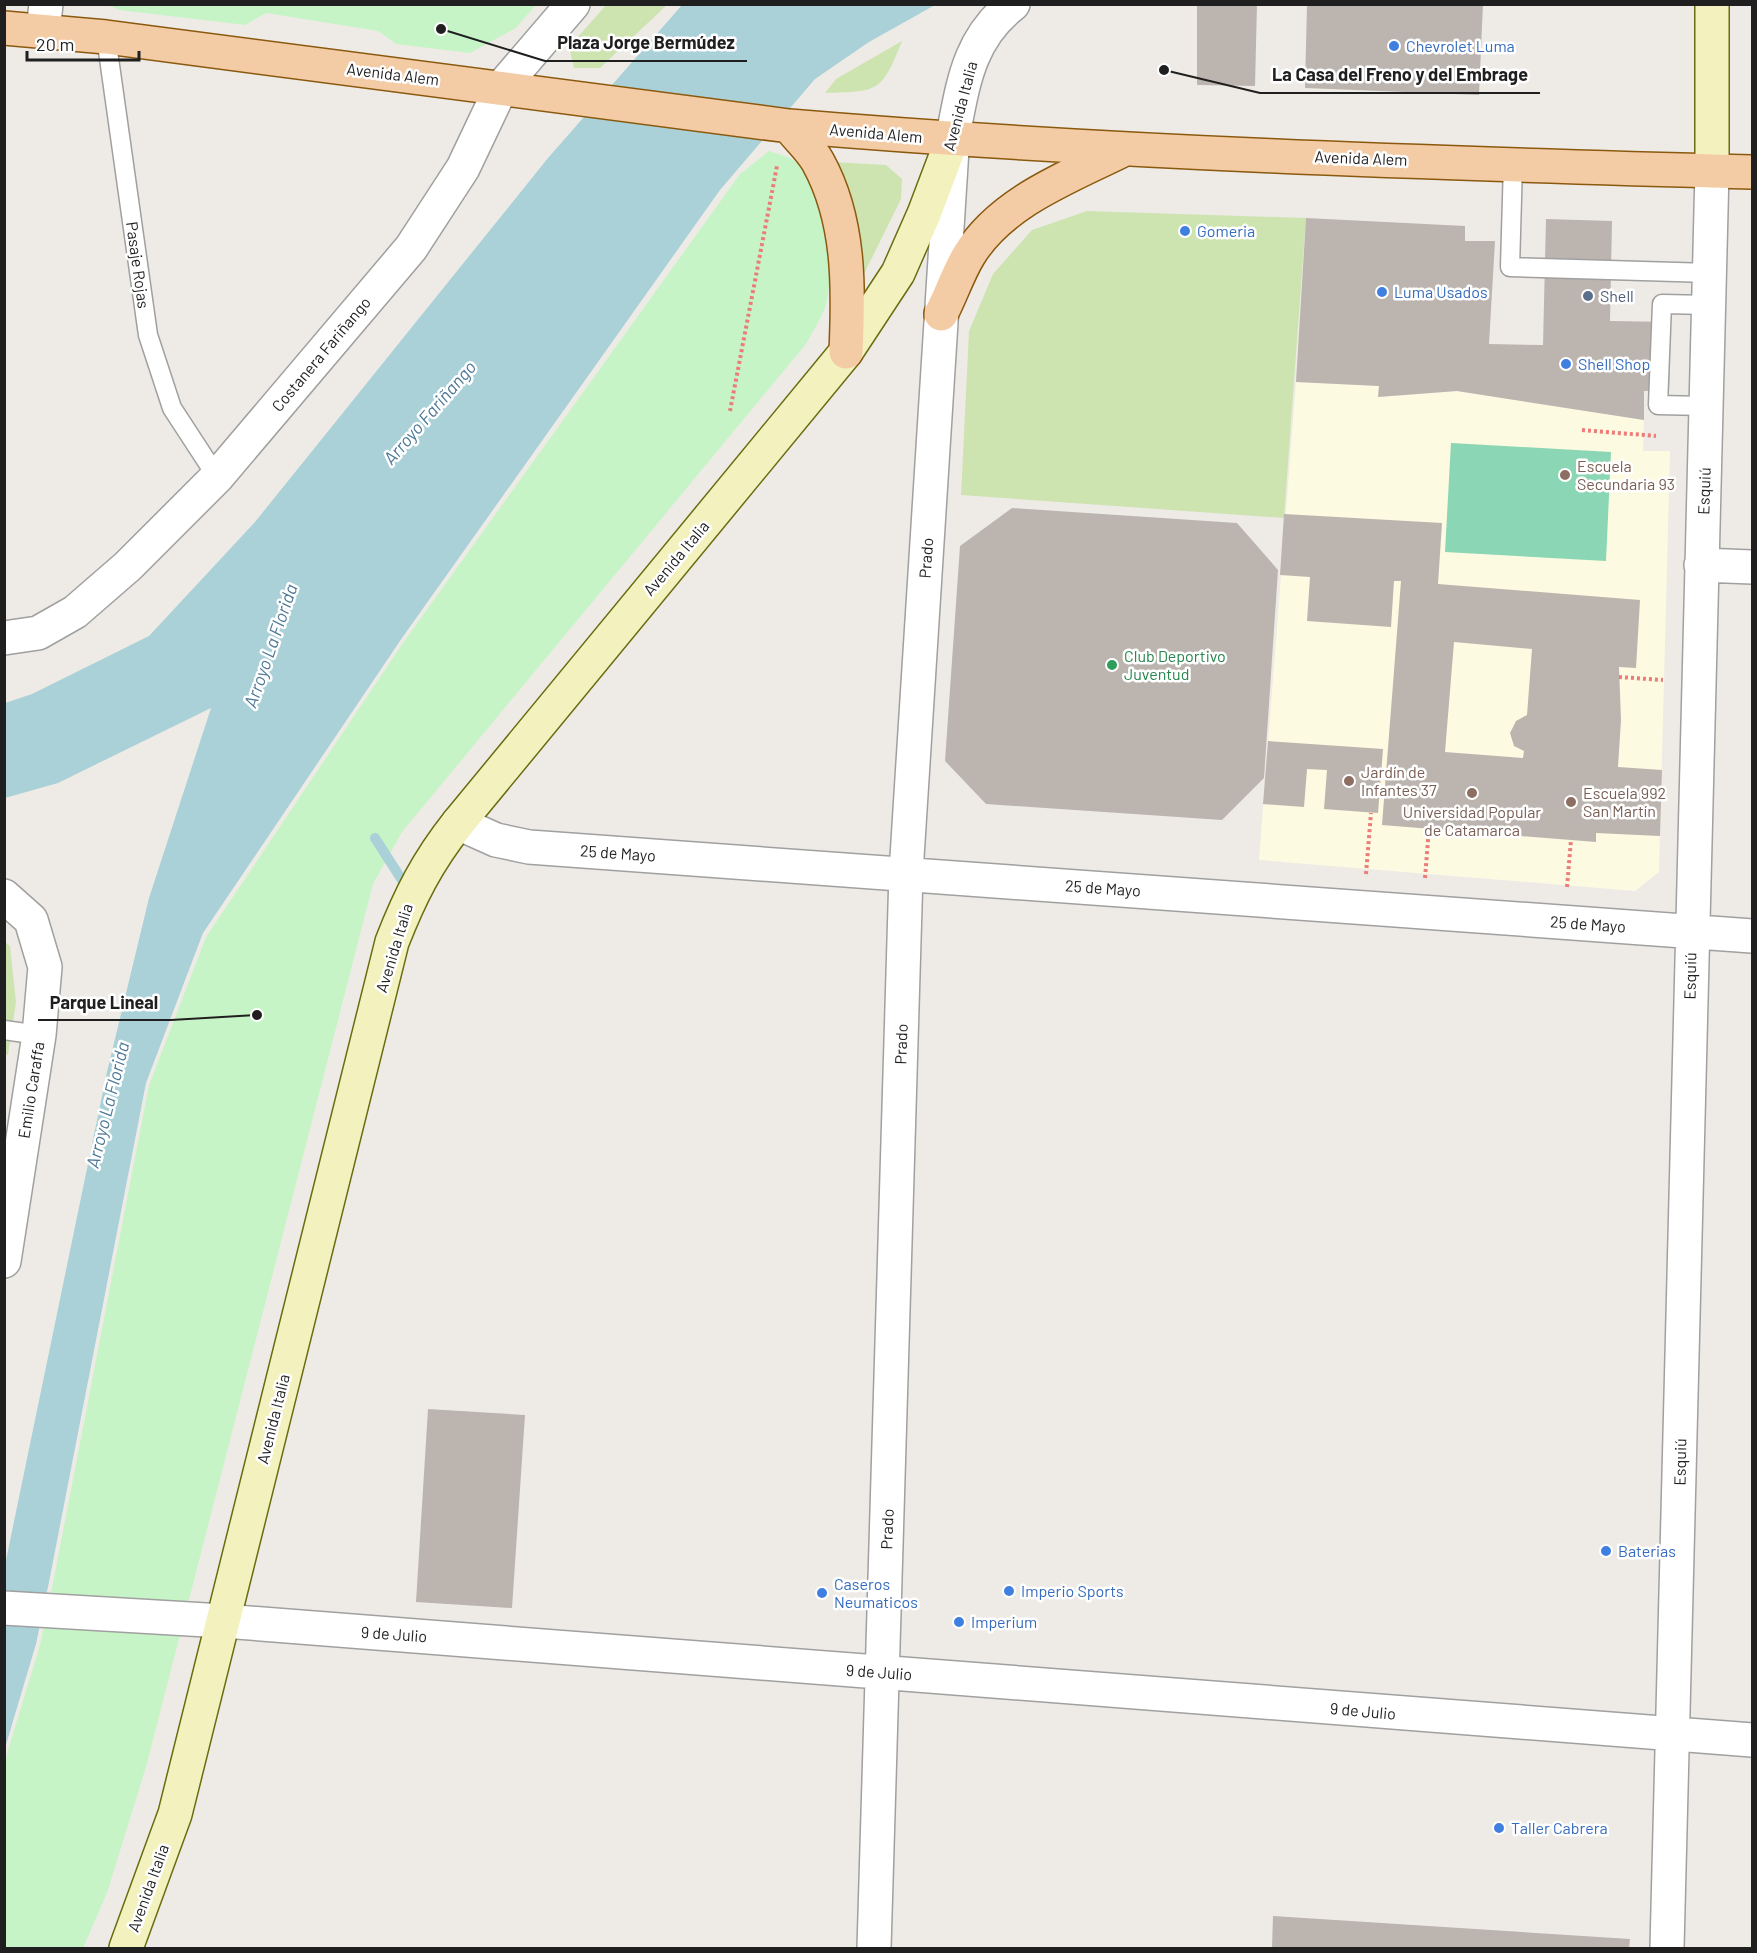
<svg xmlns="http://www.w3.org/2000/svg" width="1757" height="1953" font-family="Barlow,sans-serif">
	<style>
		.education { fill: #fcfae1 }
		.grass { fill: #cde4b1 }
		.park { fill: #c7f4c7 }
		.pitch { fill: #8bd6b4 }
		.water { fill: #aad1d8 }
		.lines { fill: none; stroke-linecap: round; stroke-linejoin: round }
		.stream { stroke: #aad1d8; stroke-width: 10 }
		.building { fill: #bcb4af; fill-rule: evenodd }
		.service-casing { stroke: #a0a0a0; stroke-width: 21 }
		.minor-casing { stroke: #a0a0a0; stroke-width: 36 }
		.tertiary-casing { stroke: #a0a0a0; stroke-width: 36 }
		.secondary-casing { stroke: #696c0f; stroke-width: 36 }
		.primary-casing { stroke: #8b590e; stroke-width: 36 }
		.path { stroke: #ec7c79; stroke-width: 4; stroke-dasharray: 3 3; stroke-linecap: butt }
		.service { stroke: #fff; stroke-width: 18 }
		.minor { stroke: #fff; stroke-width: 33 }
		.tertiary { stroke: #fff; stroke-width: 33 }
		.secondary { stroke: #f3f2bf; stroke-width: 33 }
		.primary { stroke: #f3cca6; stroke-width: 33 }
		.shop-dot { fill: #3f7fe0; stroke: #fff; stroke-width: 2 }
		.service-dot { fill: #5c6f8a; stroke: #fff; stroke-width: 2 }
		.education-dot { fill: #8d6e63; stroke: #fff; stroke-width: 2 }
		.leisure-dot { fill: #2e9e5b; stroke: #fff; stroke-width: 2 }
		.labels { text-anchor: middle; stroke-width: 5; stroke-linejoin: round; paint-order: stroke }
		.shop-label { font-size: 16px; fill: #366cbe; stroke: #fff; text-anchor: start }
		.street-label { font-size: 16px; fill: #1f1f1f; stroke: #fff }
		.service-label { font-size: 16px; fill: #4e5e75; stroke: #fff; text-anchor: start }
		.education-label { font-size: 16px; fill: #785e54; stroke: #fff; text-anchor: start }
		.leisure-label { font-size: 16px; fill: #27864d; stroke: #fff; text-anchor: start }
		.water-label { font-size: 18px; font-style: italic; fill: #4d7896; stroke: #fff }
		.leader { fill: none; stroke: #1f1f1f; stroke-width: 2 }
		.callout-dot { fill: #1f1f1f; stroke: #fff; stroke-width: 2 }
		.callout-label { font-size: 18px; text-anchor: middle; font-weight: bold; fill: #1f1f1f; stroke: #fff; stroke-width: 5; stroke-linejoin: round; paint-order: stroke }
	</style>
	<rect width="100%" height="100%" fill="#eeebe6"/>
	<!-- education -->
	<path class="education" d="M 1296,382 L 1379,386 L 1378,397 L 1457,391 L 1644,420 L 1643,451 L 1670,451 L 1659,872 L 1635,891 L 1259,860 Z"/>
	<!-- grass -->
	<path class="grass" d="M 607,4 L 667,5 L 600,68 L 574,68 L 569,47 Z
		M 902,41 C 881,93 880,91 825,93 L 836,79 Z
		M 833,162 L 886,165 L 902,179 L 901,199 L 864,274 L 858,232 Z
		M 1087,211 L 1306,218 L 1284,518 L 961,495 L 969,331 L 993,274 L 1032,230 Z
		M 4,941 L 10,946 L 16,1002 L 8,1055 L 4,1054 Z"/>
	<!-- park -->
	<path class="park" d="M 109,5 L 536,5 L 516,28 L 470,53 L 396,44 L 378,31 L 266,13 L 245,25 L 119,10 Z
		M 769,151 C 782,155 792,157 802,167 C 827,192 836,274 825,308 C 820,320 812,333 806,344 L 402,832 L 373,884 L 146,1767 L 107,1893 L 83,1948 L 5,1948 L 5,1760 L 40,1645 L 53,1583 L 149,1085 L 206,937 L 405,640 L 740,174 Z"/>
	<!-- pitch -->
	<path class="pitch" d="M 1451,443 L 1611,452 L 1606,561 L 1445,552 Z"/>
	<!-- water -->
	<path class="water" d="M 682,5 L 935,5 L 869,42 L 815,79 L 720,190 L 402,638 L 203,933 L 146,1083 L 49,1582 L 36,1644 L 5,1748 L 5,1565 L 107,1072 L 149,898 L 211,708 L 58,783 L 5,798 L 5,703 L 32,694 L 149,636 L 255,522 L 548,158 Z"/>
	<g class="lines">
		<!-- stream -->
		<path class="stream" d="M 375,838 L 409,891"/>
	</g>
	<!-- building -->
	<path class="building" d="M 1197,4 L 1257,4 L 1255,86 L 1197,85 Z
		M 1307,4 L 1483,4 L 1479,95 L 1305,88 Z
		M 1306,218 L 1465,226 L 1465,241 L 1495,241 L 1489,344 L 1543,345 L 1546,219 L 1612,221 L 1610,321 L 1671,322 L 1669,391 L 1644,391 L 1644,420 L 1457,391 L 1378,397 L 1379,386 L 1296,382 Z
		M 1012,508 L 1237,523 L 1278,570 L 1264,778 L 1222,820 L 986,804 L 945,761 L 960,546 Z
		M 1284,514 L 1442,523 L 1438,584 L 1640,600 L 1636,668 L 1619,667 L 1621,720 L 1618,767 L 1662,770 L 1660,836 L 1596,833 L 1596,842 L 1382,825 L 1401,581 L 1394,581 L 1391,627 L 1307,621 L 1310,577 L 1280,575 ZM 1454,642 L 1532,649 L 1527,715 L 1516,721 L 1510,733 L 1514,746 L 1524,751 L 1523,758 L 1445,752 Z
		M 1268,741 L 1383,749 L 1378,813 L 1324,809 L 1327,770 L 1307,769 L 1304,807 L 1263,804 Z
		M 428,1409 L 525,1415 L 512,1608 L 416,1602 Z
		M 1273,1916 L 1630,1939 L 1629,1948 L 1272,1948 Z"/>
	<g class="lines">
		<!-- service casing -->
		<g class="service-casing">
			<path id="service" d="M 106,37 L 148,335 L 172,408 L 217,477
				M 1513,164 L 1510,267 L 1710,273
				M 1706,406 L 1658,405 L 1662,304 L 1709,305
				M 4,1030 L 39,1035"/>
		</g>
		<!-- minor casing -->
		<g class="minor-casing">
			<path id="minor" d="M 43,31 L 46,4
				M 1701,565 L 1752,567
				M 4,638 L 38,633 L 75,612 L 128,566 L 217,477 L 411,248 L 463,168 L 501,88
				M 458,823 L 496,840 L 529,847 L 1752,936
				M 4,896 L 31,920 L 45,967 L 39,1035 L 4,1261
				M 4,1608 L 223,1621 L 1752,1740
				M 874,1948 L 906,873 L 952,149
				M 1667,1948 L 1712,171"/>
		</g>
		<!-- tertiary casing -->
		<g class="tertiary-casing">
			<path id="tertiary" d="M 501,88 L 573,4
				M 952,140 C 963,86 967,40 1013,4"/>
		</g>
		<!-- secondary casing -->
		<g class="secondary-casing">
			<path id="secondary" d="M 1712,171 L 1712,4
				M 126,1948 L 175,1814 L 392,942 C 410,896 427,862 458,823 L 846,352 L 898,273 L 924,214 L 952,140"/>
		</g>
		<!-- primary casing -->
		<g class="primary-casing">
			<path id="primary" d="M 4,28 L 106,37 L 789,126 C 1109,153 1431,163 1752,172
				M 789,126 C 798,138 811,149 818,162 C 850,220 849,288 846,352
				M 941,314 C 951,295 958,273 969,255 C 1002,201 1071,176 1125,149"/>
		</g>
		<!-- path -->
		<path class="path" d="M 730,411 L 777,166
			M 1582,430 L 1656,436
			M 1619,677 L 1663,680
			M 1366,874 L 1371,813
			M 1425,878 L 1429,828
			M 1567,887 L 1571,840"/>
		<!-- service -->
		<use href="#service" class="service"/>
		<!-- minor -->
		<use href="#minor" class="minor"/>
		<!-- tertiary -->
		<use href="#tertiary" class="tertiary"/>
		<!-- secondary -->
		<use href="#secondary" class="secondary"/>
		<!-- primary -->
		<use href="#primary" class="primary"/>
	</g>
	<!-- markers -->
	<g class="shop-dot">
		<circle cx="1394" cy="46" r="6"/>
		<circle cx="1185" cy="231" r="6"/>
		<circle cx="1382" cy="292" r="6"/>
		<circle cx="1566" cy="364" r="6"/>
		<circle cx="1606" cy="1551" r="6"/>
		<circle cx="1009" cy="1591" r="6"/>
		<circle cx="822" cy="1593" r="6"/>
		<circle cx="959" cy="1622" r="6"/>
		<circle cx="1499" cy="1828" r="6"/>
	</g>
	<circle class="service-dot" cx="1588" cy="296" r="6"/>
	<g class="education-dot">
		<circle cx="1565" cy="475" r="6"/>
		<circle cx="1349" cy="781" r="6"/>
		<circle cx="1472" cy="793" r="6"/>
		<circle cx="1571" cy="802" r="6"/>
	</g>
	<circle class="leisure-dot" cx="1112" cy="665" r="6"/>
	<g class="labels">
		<!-- shop labels -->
		<g class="shop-label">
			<text x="1406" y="52">Chevrolet Luma</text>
			<text x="1197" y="237">Gomeria</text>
			<text x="1394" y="298">Luma Usados</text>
			<text x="1578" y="370">Shell Shop</text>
			<text x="1618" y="1557">Baterias</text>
			<text x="834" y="1590">Caseros<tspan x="834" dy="18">Neumaticos</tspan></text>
			<text x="1021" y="1597">Imperio Sports</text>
			<text x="971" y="1628">Imperium</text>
			<text x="1511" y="1834">Taller Cabrera</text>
		</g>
		<!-- street labels -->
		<g class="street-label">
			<text transform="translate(393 74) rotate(7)" y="6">Avenida Alem</text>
			<text transform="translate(960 106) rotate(-75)" y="6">Avenida Italia</text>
			<text transform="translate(876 133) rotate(5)" y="6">Avenida Alem</text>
			<text transform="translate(1361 158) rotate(2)" y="6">Avenida Alem</text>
			<text transform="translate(138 265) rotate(82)" y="6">Pasaje Rojas</text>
			<text transform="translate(321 354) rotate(-50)" y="6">Costanera Fariñango</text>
			<text transform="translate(1704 491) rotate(-88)" y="6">Esquiú</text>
			<text transform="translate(676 558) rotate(-50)" y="6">Avenida Italia</text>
			<text transform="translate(926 558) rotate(-86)" y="6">Prado</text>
			<text transform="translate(618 853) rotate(4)" y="6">25 de Mayo</text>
			<text transform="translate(1103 888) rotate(4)" y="6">25 de Mayo</text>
			<text transform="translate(1588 924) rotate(4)" y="6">25 de Mayo</text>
			<text transform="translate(394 948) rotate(-73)" y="6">Avenida Italia</text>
			<text transform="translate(1690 976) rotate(-89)" y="6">Esquiú</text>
			<text transform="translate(901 1044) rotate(-88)" y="6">Prado</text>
			<text transform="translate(31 1090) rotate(-81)" y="6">Emilio Caraffa</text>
			<text transform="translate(273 1419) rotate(-76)" y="6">Avenida Italia</text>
			<text transform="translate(1680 1462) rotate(-89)" y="6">Esquiú</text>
			<text transform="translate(887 1529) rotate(-88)" y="6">Prado</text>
			<text transform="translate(394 1634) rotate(4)" y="6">9 de Julio</text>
			<text transform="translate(879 1672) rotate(4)" y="6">9 de Julio</text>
			<text transform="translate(1363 1711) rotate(5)" y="6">9 de Julio</text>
			<text transform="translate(148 1888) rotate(-70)" y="6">Avenida Italia</text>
		</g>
		<!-- service labels -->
		<g class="service-label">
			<text x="1600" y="302">Shell</text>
		</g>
		<!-- education labels -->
		<g class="education-label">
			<text x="1577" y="472">Escuela<tspan x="1577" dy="18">Secundaria 93</tspan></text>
			<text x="1361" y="778">Jardín de<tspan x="1361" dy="18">Infantes 37</tspan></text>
			<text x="1583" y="799">Escuela 992<tspan x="1583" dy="18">San Martín</tspan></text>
			<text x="1472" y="818" text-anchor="middle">Universidad Popular<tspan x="1472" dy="18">de Catamarca</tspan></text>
		</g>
		<!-- leisure labels -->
		<g class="leisure-label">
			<text x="1124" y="662">Club Deportivo<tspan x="1124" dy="18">Juventud</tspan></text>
		</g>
		<!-- water labels -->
		<g class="water-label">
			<text transform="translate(430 413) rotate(-49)" y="6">Arroyo Fariñango</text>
			<text transform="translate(271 646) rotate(-71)" y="6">Arroyo La Florida</text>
			<text transform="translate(108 1105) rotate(-76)" y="6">Arroyo La Florida</text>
		</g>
	</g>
	<!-- callouts -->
	<path class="leader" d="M441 29L545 61H747M1164 70L1260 93H1540M257 1015L171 1020H38"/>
	<g class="callout-dot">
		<circle cx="441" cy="29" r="6"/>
		<circle cx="1164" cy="70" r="6"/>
		<circle cx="257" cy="1015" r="6"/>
	</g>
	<g class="callout-label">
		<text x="646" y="49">Plaza Jorge Bermúdez</text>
		<text x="1400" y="81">La Casa del Freno y del Embrage</text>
		<text x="104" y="1009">Parque Lineal</text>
	</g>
	<!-- border -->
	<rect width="1757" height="1953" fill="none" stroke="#1f1f1f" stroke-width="12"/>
	<!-- scale -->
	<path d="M27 51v9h112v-9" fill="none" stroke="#1f1f1f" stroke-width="3"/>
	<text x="36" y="51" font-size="18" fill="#1f1f1f" stroke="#ffffff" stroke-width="4.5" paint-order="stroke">20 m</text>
</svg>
